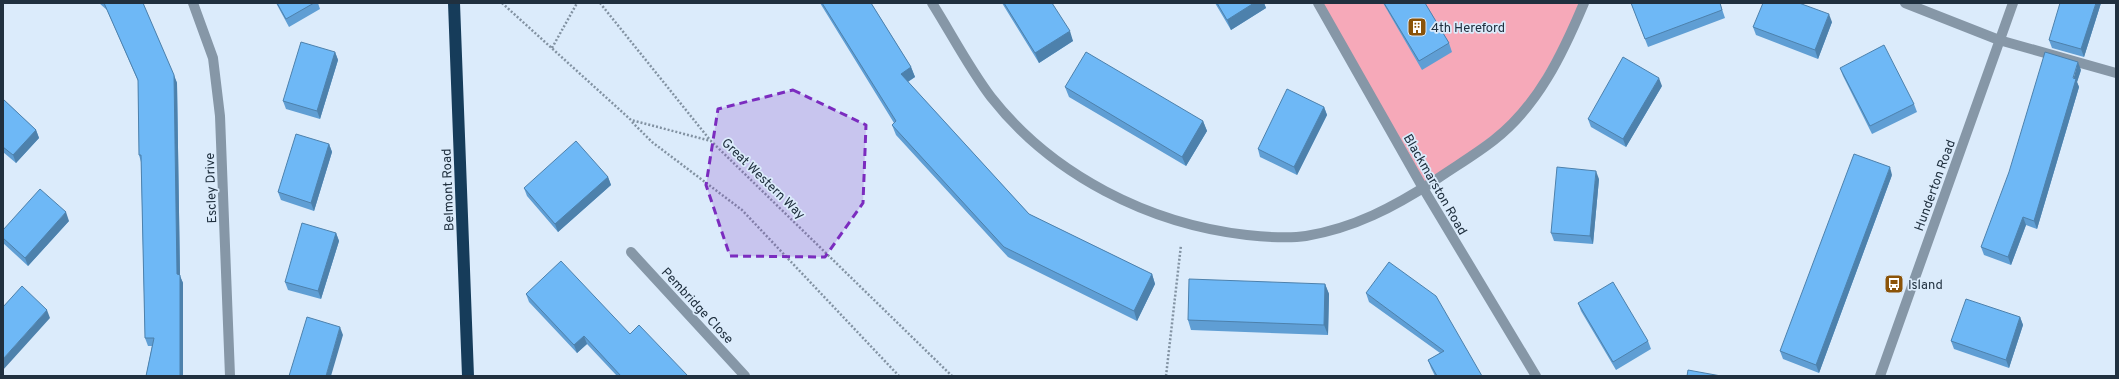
<svg xmlns="http://www.w3.org/2000/svg" width="2119" height="379" font-family="Overpass,sans-serif">
	<style>
		.green { fill: #f6a9b9 }
		.lines { fill: none; stroke-linecap: round; stroke-linejoin: round }
		.path { stroke: #8292a2; stroke-width: 2.5; stroke-dasharray: 2 2; stroke-linecap: butt }
		.minor { stroke: #8697a7; stroke-width: 10 }
		.highway { stroke: #163c5a; stroke-width: 12 }
		.wall { fill: #5f9ed4 }
		.shaded-wall { fill: #4d81ac }
		.building { fill: #6eb8f6; stroke: #4d81ac }
		.marked { fill: #7b2cbf; fill-opacity: 0.2; stroke: #7b2cbf; stroke-width: 3; stroke-dasharray: 8 5; stroke-linejoin: round }
		.labels { text-anchor: middle; stroke-width: 3.5; stroke-linejoin: round; paint-order: stroke }
		.poi-label { font-size: 13px; fill: #20303f; stroke: #dbebfb; text-anchor: start }
		.street-label { font-size: 13px; fill: #20303f; stroke: #dbebfb }
	</style>
	<rect width="100%" height="100%" fill="#dbebfb"/>
	<!-- green -->
	<path class="green" d="M 1318,3 L 1584,3 L 1523,112 L 1423,188 Z"/>
	<g class="lines">
		<!-- path -->
		<path class="path" d="M 502,3 L 631,120 L 711,141 L 952,376
			M 600,3 L 710,140
			M 552,48 L 577,3
			M 632,122 L 652,142 L 742,210 L 899,376
			M 1166,376 L 1181,245"/>
		<!-- minor -->
		<path class="minor" d="M 193,3 L 213,58 L 220,116 L 230,376
			M 932,3 C 951,33 969,68 991,97 C 1052,175 1149,224 1247,235 C 1266,237 1287,239 1306,236 C 1354,228 1394,207 1434,181 C 1454,167 1475,155 1494,140 C 1538,106 1563,53 1584,3
			M 1318,3 L 1423,188 L 1536,376
			M 1905,3 L 1999,40 L 2116,73
			M 631,252 L 745,376
			M 1880,376 L 2013,3"/>
		<!-- highway -->
		<path class="highway" d="M 454,3 L 468,376"/>
	</g>
	<!-- wall -->
	<path class="wall" d="M 99,3 L 143,3 L 177,83 L 180,276 L 183,283 L 183,376 L 146,376 L 152,346 L 148,346 L 145,338 L 141,162 L 139,155 L 138,81 L 107,10 Z
		M 276,3 L 318,3 L 320,9 L 289,27 Z
		M 820,3 L 871,3 L 911,67 L 915,77 L 908,82 L 1029,214 L 1152,274 L 1155,284 L 1137,321 L 1008,257 L 896,135 L 892,125 L 894,123 Z
		M 1002,3 L 1052,3 L 1073,41 L 1039,63 Z
		M 1215,3 L 1264,3 L 1266,8 L 1231,30 Z
		M 1383,3 L 1425,3 L 1449,43 L 1452,52 L 1422,70 Z
		M 1631,3 L 1720,3 L 1725,18 L 1648,47 Z
		M 2101,3 L 2084,57 L 2052,48 L 2049,40 Z
		M 1832,22 L 1818,59 L 1756,35 L 1753,27 Z
		M 335,52 L 338,60 L 320,119 L 286,109 L 283,101 Z
		M 1840,68 L 1914,104 L 1917,112 L 1872,134 L 1843,76 Z
		M 2081,70 L 2077,82 L 2079,87 L 2037,229 L 2026,225 L 2011,265 L 1984,255 L 1981,247 Z
		M 1662,86 L 1626,147 L 1591,127 L 1588,119 Z
		M 1065,87 L 1203,121 L 1207,131 L 1186,166 L 1069,97 Z
		M 3,99 L 36,130 L 39,138 L 16,163 L 3,152 Z
		M 1324,107 L 1327,115 L 1297,175 L 1260,157 L 1258,149 Z
		M 329,144 L 332,152 L 314,211 L 281,200 L 278,192 Z
		M 1892,175 L 1819,373 L 1783,359 L 1780,351 Z
		M 608,177 L 611,185 L 558,232 L 527,196 L 524,188 Z
		M 1599,179 L 1593,244 L 1554,241 L 1551,233 Z
		M 69,221 L 28,266 L 3,243 L 3,230 Z
		M 336,233 L 339,241 L 321,299 L 288,290 L 285,282 Z
		M 1325,284 L 1329,294 L 1328,335 L 1191,330 L 1188,320 Z
		M 1366,293 L 1482,376 L 1435,376 L 1431,368 L 1428,360 L 1440,353 L 1369,302 Z
		M 526,294 L 630,334 L 688,376 L 617,376 L 587,344 L 577,353 L 529,302 Z
		M 1578,303 L 1648,341 L 1651,349 L 1616,370 L 1581,311 Z
		M 2020,317 L 2023,325 L 2009,368 L 1954,349 L 1951,341 Z"/>
	<!-- shaded-wall -->
	<path class="shaded-wall" d="M 1254,3 L 1264,3 L 1266,8 L 1231,30 L 1227,20 Z
		M 2096,3 L 2101,3 L 2084,57 L 2081,49 Z
		M 1829,14 L 1832,22 L 1818,59 L 1815,50 Z
		M 1070,31 L 1073,41 L 1039,63 L 1035,53 Z
		M 335,52 L 338,60 L 320,119 L 317,111 Z
		M 2078,62 L 2081,70 L 2077,82 L 2079,87 L 2037,229 L 2034,221 Z
		M 911,67 L 915,77 L 904,84 L 901,74 Z
		M 174,75 L 177,83 L 180,276 L 183,283 L 183,376 L 180,376 L 177,274 Z
		M 1659,78 L 1662,86 L 1626,147 L 1623,139 Z
		M 1324,107 L 1327,115 L 1297,175 L 1294,167 Z
		M 1203,121 L 1207,131 L 1186,166 L 1182,157 Z
		M 36,130 L 39,138 L 16,163 L 13,155 Z
		M 329,144 L 332,152 L 314,211 L 311,203 Z
		M 1890,167 L 1892,175 L 1819,373 L 1816,365 Z
		M 1596,171 L 1599,179 L 1593,244 L 1590,236 Z
		M 608,177 L 611,185 L 558,232 L 555,224 Z
		M 66,212 L 69,221 L 28,266 L 25,258 Z
		M 2023,217 L 2026,225 L 2011,265 L 2008,257 Z
		M 336,233 L 339,241 L 321,299 L 318,291 Z
		M 1152,274 L 1155,284 L 1137,321 L 1134,311 Z
		M 1325,284 L 1329,294 L 1328,335 L 1324,325 Z
		M 47,310 L 50,318 L 3,370 L 3,359 Z
		M 2020,317 L 2023,325 L 2009,368 L 2006,360 Z
		M 340,327 L 343,335 L 331,376 L 326,376 Z
		M 584,336 L 587,344 L 577,353 L 574,345 Z"/>
	<!-- building -->
	<path class="building" d="M 104,3 L 143,3 L 174,75 L 177,274 L 180,275 L 180,376 L 146,376 L 154,338 L 145,338 L 141,155 L 139,155 L 138,80 Z
		M 277,3 L 314,3 L 286,19 Z
		M 822,3 L 871,3 L 911,67 L 901,74 L 1029,214 L 1152,274 L 1134,311 L 1004,247 L 892,125 L 896,121 Z
		M 1004,3 L 1052,3 L 1070,31 L 1035,53 Z
		M 1217,3 L 1254,3 L 1227,20 Z
		M 1384,3 L 1425,3 L 1449,43 L 1419,61 Z
		M 1631,3 L 1720,3 L 1722,10 L 1645,39 Z
		M 1763,3 L 1799,3 L 1829,14 L 1815,50 L 1753,27 Z
		M 2060,3 L 2096,3 L 2081,49 L 2049,40 Z
		M 301,42 L 335,52 L 317,111 L 283,101 Z
		M 1884,45 L 1914,104 L 1870,126 L 1840,68 Z
		M 1086,52 L 1203,121 L 1182,157 L 1065,87 Z
		M 2045,52 L 2078,62 L 2073,78 L 2076,79 L 2034,221 L 2023,217 L 2008,257 L 1981,247 L 2009,172 Z
		M 1623,57 L 1659,78 L 1623,139 L 1588,119 Z
		M 1287,89 L 1324,107 L 1294,167 L 1258,149 Z
		M 3,99 L 36,130 L 13,155 L 3,147 Z
		M 296,134 L 329,144 L 311,203 L 278,192 Z
		M 576,141 L 608,177 L 555,224 L 524,188 Z
		M 1854,154 L 1890,167 L 1816,365 L 1780,351 Z
		M 1557,167 L 1596,171 L 1590,236 L 1551,233 Z
		M 40,189 L 66,212 L 25,258 L 3,238 L 3,230 Z
		M 302,223 L 336,233 L 318,291 L 285,282 Z
		M 561,261 L 630,334 L 639,325 L 688,376 L 621,376 L 584,336 L 574,345 L 526,294 Z
		M 1389,262 L 1436,296 L 1482,376 L 1437,376 L 1428,360 L 1444,351 L 1366,293 Z
		M 1189,279 L 1325,284 L 1324,325 L 1188,320 Z
		M 1613,282 L 1648,341 L 1613,362 L 1578,303 Z
		M 22,286 L 47,310 L 3,359 L 3,307 Z
		M 1966,299 L 2020,317 L 2006,360 L 1951,341 Z
		M 307,317 L 340,327 L 326,376 L 289,376 Z
		M 1688,370 L 1721,376 L 1687,376 Z"/>
	<!-- marked area -->
	<path class="marked" d="M 793,90 L 866,125 L 863,203 L 825,257 L 730,256 L 706,185 L 718,109 Z"/>
	<!-- icons -->
	<defs>
		<g id="building-square" transform="scale(1)"><rect x="-9" y="-9" width="18" height="18" rx="4" fill="#8b5308" stroke="#dbebfb"/><path d="M-4-6H4V6H1V3H-1V6H-4ZM-2.5-4.3h1.7v1.8h-1.7ZM.8-4.3h1.7v1.8H.8ZM-2.5-1h1.7V.8h-1.7ZM.8-1h1.7V.8H.8Z" fill="#fff"/></g>
		<g id="bus-square" transform="scale(1)"><rect x="-9" y="-9" width="18" height="18" rx="4" fill="#8b5308" stroke="#dbebfb"/><path d="M-5-6H5V4H4V6H2V4H-2V6H-4V4H-5ZM-3.5-4V0h7V-4ZM-3.5 1.2v1.5H-2V1.2ZM2 1.2v1.5H3.5V1.2Z" fill="#fff"/></g>
	</defs>
	<g fill-rule="evenodd">
		<use href="#building-square" x="1417" y="27"/>
		<use href="#bus-square" x="1894" y="284"/>
	</g>
	<g class="labels">
		<!-- poi labels -->
		<g class="poi-label">
			<text x="1431" y="32">4th Hereford</text>
			<text x="1908" y="289">Island</text>
		</g>
		<!-- street labels -->
		<g class="street-label">
			<text transform="translate(764 178) rotate(44)" y="5">Great Western Way</text>
			<text transform="translate(1436 184) rotate(60)" y="5">Blackmarston Road</text>
			<text transform="translate(1934 185) rotate(-70)" y="5">Hunderton Road</text>
			<text transform="translate(210 188) rotate(-92)" y="5">Escley Drive</text>
			<text transform="translate(447 190) rotate(-92)" y="5">Belmont Road</text>
			<text transform="translate(698 305) rotate(47)" y="5">Pembridge Close</text>
		</g>
	</g>
	<!-- border -->
	<rect width="2119" height="379" fill="none" stroke="#20303f" stroke-width="8"/>
</svg>
